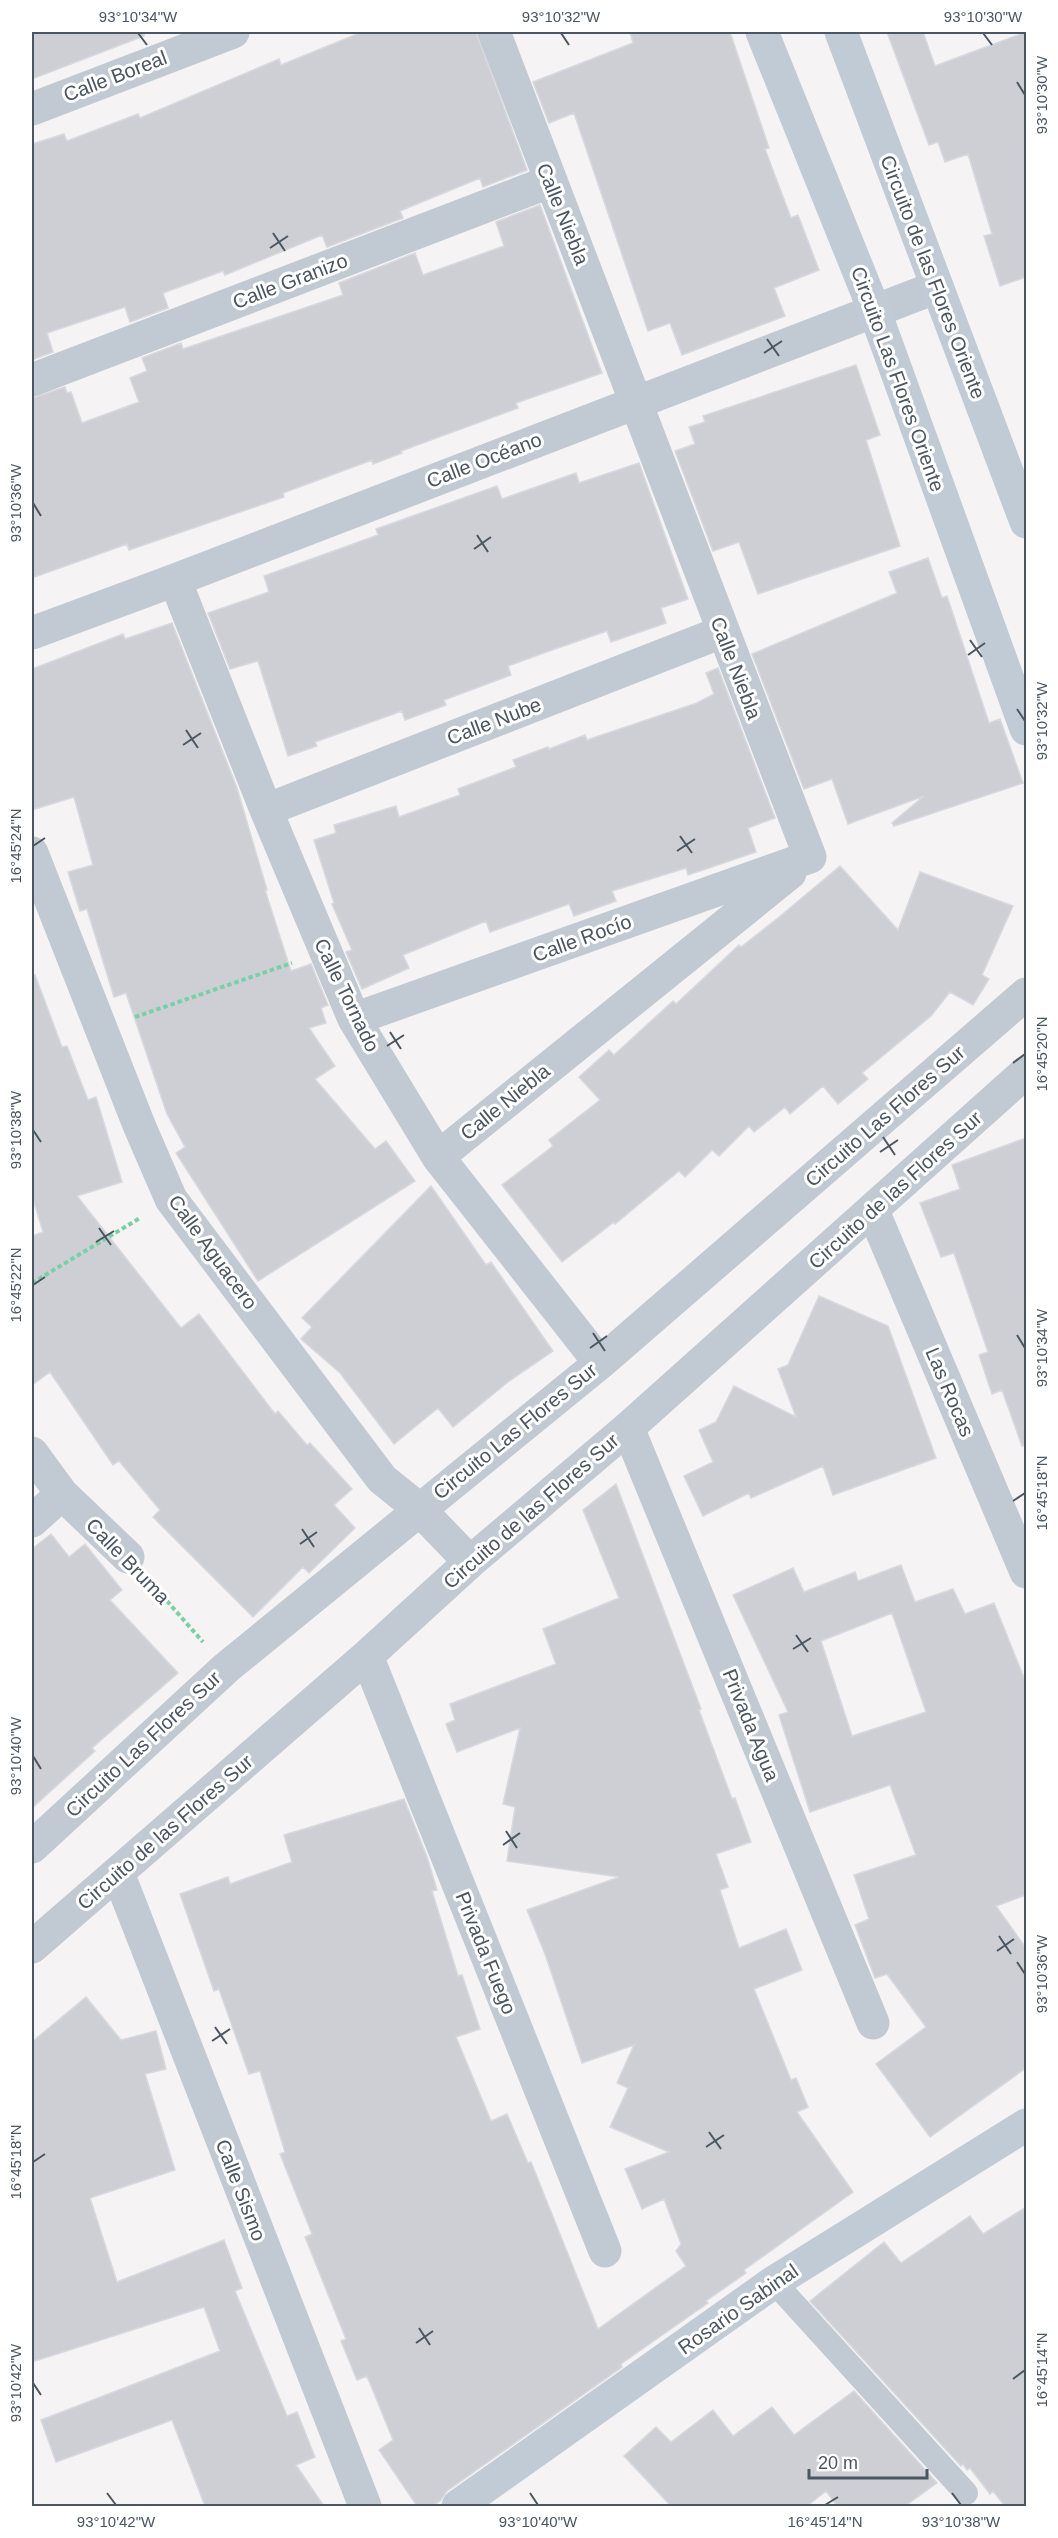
<svg xmlns="http://www.w3.org/2000/svg" width="1058" height="2538" font-family="Helvetica,sans-serif">
	<style>
		.building { fill: #cdcfd5; stroke: #d7d9de; stroke-width: 1.5; fill-rule: evenodd }
		.lines { fill: none; stroke-linecap: round; stroke-linejoin: round }
		.path { stroke: #7ad0a6; stroke-width: 4; stroke-dasharray: 4.5 3; stroke-linecap: butt }
		.lane { stroke: #c1cad2; stroke-width: 24 }
		.street { stroke: #c1cad2; stroke-width: 33 }
		.secondary { stroke: #c1cbd6; stroke-width: 33 }
		.ticks { fill: none; stroke: #4a5661; stroke-width: 2 }
		.labels { text-anchor: middle; stroke-width: 6; stroke-linejoin: round; paint-order: stroke }
		.street-label { font-size: 20px; fill: #4a5661; stroke: #fff }
		.neatline { fill: none; stroke: #4a5661; stroke-width: 2 }
		.ticks-label { font-size: 15px; text-anchor: middle; fill: #4a5661 }
	</style>
	<rect width="100%" height="100%" fill="#f5f3f3"/>
	<!-- building -->
	<path class="building" d="M 32,32 L 144,32 L 144,36 L 32,79 Z
		M 362,32 L 476,32 L 527,170 L 483,187 L 480,178 L 400,211 L 403,218 L 327,247 L 322,235 L 225,275 L 223,271 L 163,293 L 168,308 L 130,322 L 125,307 L 47,333 L 53,352 L 32,360 L 32,144 L 64,134 L 67,141 L 138,114 L 140,118 L 279,59 L 281,65 Z
		M 630,32 L 730,32 L 769,148 L 765,149 L 791,218 L 798,215 L 819,270 L 774,288 L 785,316 L 682,355 L 670,323 L 648,331 L 574,113 L 549,123 L 533,82 L 633,43 Z
		M 887,32 L 923,32 L 935,66 L 1026,32 L 1026,277 L 1000,286 L 984,236 L 992,234 L 968,154 L 945,162 L 938,142 L 929,145 Z
		M 540,205 L 602,373 L 516,403 L 518,408 L 401,451 L 402,453 L 373,464 L 372,460 L 283,493 L 284,497 L 129,550 L 127,544 L 32,578 L 32,398 L 65,387 L 67,393 L 71,392 L 82,423 L 139,402 L 130,378 L 147,371 L 142,358 L 181,343 L 183,349 L 343,295 L 339,283 L 415,253 L 423,275 L 504,246 L 496,222 Z
		M 856,365 L 880,435 L 866,440 L 900,546 L 758,594 L 739,542 L 713,551 L 675,451 L 695,444 L 689,427 L 705,422 L 703,416 Z
		M 639,463 L 688,599 L 661,608 L 666,623 L 611,642 L 607,631 L 552,650 L 508,666 L 511,675 L 444,700 L 446,705 L 405,720 L 402,711 L 315,742 L 317,746 L 288,756 L 258,661 L 230,669 L 208,613 L 269,592 L 264,576 L 378,535 L 376,529 L 497,486 L 502,499 L 576,473 L 579,483 Z
		M 928,558 L 942,598 L 947,596 L 989,723 L 1000,719 L 1023,783 L 894,826 L 892,823 L 924,796 L 848,824 L 832,779 L 804,789 L 752,654 L 897,593 L 889,572 Z
		M 172,623 L 237,788 L 267,890 L 265,890 L 291,971 L 311,964 L 328,1005 L 321,1008 L 326,1023 L 309,1028 L 335,1066 L 315,1079 L 375,1149 L 386,1141 L 415,1181 L 258,1281 L 176,1153 L 185,1147 L 167,1114 L 126,993 L 114,997 L 87,909 L 80,911 L 68,872 L 93,865 L 74,797 L 32,810 L 32,669 L 123,634 L 125,639 Z
		M 718,668 L 775,818 L 748,828 L 756,852 L 688,875 L 686,868 L 612,891 L 616,901 L 574,916 L 569,904 L 490,932 L 486,921 L 403,955 L 409,968 L 362,989 L 346,952 L 352,950 L 332,904 L 334,903 L 314,840 L 336,833 L 334,825 L 396,806 L 399,817 L 460,795 L 458,789 L 516,767 L 513,760 L 548,747 L 549,749 L 585,735 L 587,740 L 697,703 L 714,694 L 706,673 Z
		M 840,866 L 898,930 L 920,872 L 1013,906 L 982,975 L 989,979 L 973,1005 L 950,992 L 931,1016 L 862,1073 L 868,1079 L 838,1104 L 823,1086 L 790,1114 L 785,1107 L 754,1132 L 749,1126 L 719,1156 L 712,1150 L 685,1177 L 679,1171 L 615,1224 L 614,1222 L 562,1262 L 502,1185 L 553,1146 L 549,1140 L 600,1100 L 579,1077 L 609,1050 L 614,1055 L 673,1001 L 676,1004 L 739,945 L 741,947 L 778,918 Z
		M 32,975 L 35,975 L 62,1047 L 67,1046 L 88,1100 L 96,1097 L 122,1182 L 77,1196 L 181,1328 L 199,1314 L 275,1414 L 278,1411 L 307,1445 L 310,1443 L 352,1489 L 334,1505 L 355,1528 L 309,1573 L 303,1567 L 253,1617 L 153,1517 L 160,1510 L 119,1461 L 113,1465 L 50,1372 L 32,1385 L 32,1236 L 43,1232 L 32,1196 Z
		M 1026,1138 L 1026,1445 L 1022,1446 L 1002,1390 L 992,1394 L 979,1355 L 988,1352 L 954,1253 L 941,1257 L 920,1203 L 960,1189 L 952,1165 Z
		M 431,1186 L 486,1265 L 491,1262 L 553,1351 L 508,1382 L 453,1427 L 438,1408 L 394,1444 L 340,1373 L 301,1339 L 312,1327 L 302,1318 Z
		M 819,1296 L 888,1326 L 936,1458 L 833,1495 L 823,1466 L 751,1498 L 749,1493 L 703,1516 L 684,1476 L 713,1462 L 699,1430 L 716,1422 L 734,1386 L 796,1417 L 778,1369 L 788,1365 Z
		M 616,1484 L 701,1709 L 699,1710 L 732,1799 L 735,1798 L 751,1842 L 716,1854 L 728,1887 L 720,1890 L 739,1948 L 786,1929 L 802,1970 L 754,1989 L 791,2080 L 796,2078 L 808,2107 L 797,2112 L 853,2192 L 744,2270 L 746,2273 L 706,2301 L 708,2303 L 621,2364 L 622,2367 L 447,2491 L 440,2501 L 432,2506 L 417,2506 L 379,2450 L 393,2440 L 367,2376 L 357,2380 L 341,2341 L 346,2339 L 305,2237 L 312,2234 L 280,2154 L 285,2152 L 260,2071 L 249,2074 L 219,1989 L 214,1991 L 180,1894 L 228,1877 L 230,1884 L 292,1862 L 284,1835 L 404,1799 L 427,1857 L 437,1890 L 432,1891 L 458,1976 L 462,1975 L 480,2029 L 456,2037 L 491,2121 L 507,2114 L 528,2163 L 531,2162 L 598,2329 L 686,2266 L 676,2251 L 681,2244 L 664,2199 L 642,2209 L 625,2169 L 669,2152 L 610,2127 L 628,2088 L 617,2083 L 634,2045 L 582,2063 L 545,1954 L 527,1910 L 619,1877 L 507,1861 L 515,1807 L 503,1804 L 520,1728 L 457,1752 L 446,1724 L 455,1720 L 450,1704 L 556,1664 L 543,1629 L 619,1598 L 583,1510 Z
		M 51,1534 L 69,1557 L 85,1544 L 122,1590 L 110,1600 L 178,1673 L 92,1748 L 95,1751 L 32,1808 L 32,1549 Z
		M 901,1565 L 915,1602 L 953,1589 L 965,1614 L 994,1603 L 1026,1683 L 1026,1895 L 996,1906 L 1026,1948 L 1026,2068 L 930,2137 L 876,2064 L 926,2027 L 887,1974 L 875,1978 L 855,1925 L 869,1919 L 854,1875 L 916,1855 L 890,1785 L 810,1812 L 779,1715 L 788,1712 L 733,1595 L 793,1568 L 804,1592 L 855,1572 L 858,1581 ZM 892,1613 L 926,1712 L 852,1736 L 821,1641 Z
		M 86,1997 L 121,2040 L 156,2031 L 166,2069 L 145,2074 L 175,2170 L 90,2198 L 117,2282 L 224,2240 L 242,2288 L 235,2291 L 287,2416 L 297,2412 L 315,2457 L 296,2465 L 324,2506 L 205,2506 L 172,2420 L 56,2462 L 41,2420 L 220,2351 L 204,2307 L 32,2362 L 32,2042 Z
		M 1026,2207 L 1026,2506 L 1005,2506 L 993,2491 L 990,2494 L 970,2468 L 967,2470 L 963,2464 L 961,2466 L 810,2301 L 884,2242 L 901,2263 L 970,2216 L 983,2234 Z
		M 854,2391 L 937,2483 L 905,2506 L 837,2506 L 826,2491 L 807,2506 L 671,2506 L 624,2456 L 656,2427 L 671,2442 L 713,2410 L 733,2436 L 772,2407 L 794,2435 Z"/>
	<g class="lines">
		<!-- path -->
		<path class="path" d="M 135,1017 L 292,963
			M 32,1283 L 140,1218
			M 152,1584 L 203,1642"/>
		<!-- lane -->
		<path class="lane" d="M 774,2282 L 966,2493"/>
		<!-- street -->
		<path class="street" d="M 494,32 L 810,857
			M 32,109 L 233,32
			M 32,380 L 549,182
			M 175,580 L 266,810 L 354,1019 L 438,1157 L 600,1363
			M 32,633 L 175,580 L 937,287
			M 266,810 L 722,632
			M 32,853 L 139,1125 L 171,1199 L 382,1479 L 418,1508 L 470,1562
			M 354,1019 L 810,857
			M 438,1157 L 790,873
			M 873,1211 L 1026,1572
			M 628,1428 L 873,2023
			M 32,1453 L 62,1494 L 128,1557
			M 32,1521 L 62,1494
			M 367,1656 L 605,2251
			M 32,1847 L 226,1668 L 600,1363 L 1026,994
			M 118,1873 L 365,2506
			M 32,1947 L 367,1656 L 470,1562 L 628,1428 L 1026,1072"/>
		<!-- secondary -->
		<path class="secondary" d="M 762,32 L 875,312 L 1026,729
			M 841,32 L 1026,522
			M 458,2506 L 774,2282 L 1026,2125"/>
	</g>
	<!-- ticks -->
	<path class="ticks" d="M 138,33 L 147,45M 561,33 L 569,45M 983,33 L 992,45M 1017,82 L 1025,95M 273,233 L 285,251M 270,248 L 288,236M 767,339 L 779,356M 764,353 L 782,341M 33,503 L 41,516M 477,535 L 488,552M 474,549 L 491,537M 970,640 L 982,657M 968,655 L 985,643M 1017,709 L 1025,721M 186,730 L 198,748M 183,745 L 201,733M 680,836 L 692,853M 33,846 L 45,838M 677,851 L 695,839M 390,1032 L 401,1049M 387,1046 L 404,1035M 1013,1063 L 1025,1054M 33,1130 L 41,1142M 883,1137 L 895,1155M 880,1152 L 898,1140M 99,1228 L 111,1245M 96,1242 L 114,1231M 33,1285 L 45,1277M 593,1333 L 605,1351M 1017,1335 L 1025,1348M 590,1348 L 607,1336M 1013,1501 L 1025,1493M 302,1529 L 314,1547M 300,1544 L 317,1532M 796,1635 L 808,1652M 793,1649 L 811,1638M 33,1756 L 41,1769M 506,1831 L 517,1848M 503,1845 L 520,1833M 999,1936 L 1011,1954M 997,1951 L 1014,1939M 1017,1962 L 1025,1974M 215,2027 L 227,2044M 212,2041 L 230,2029M 709,2132 L 721,2149M 706,2147 L 724,2135M 33,2162 L 45,2154M 419,2328 L 430,2345M 416,2343 L 433,2331M 1013,2379 L 1025,2370M 33,2383 L 41,2395M 107,2493 L 116,2505M 530,2493 L 538,2505M 952,2493 L 961,2505M 825,2505 L 838,2497"/>
	<g class="labels">
		<!-- street labels -->
		<g class="street-label">
			<text transform="translate(115 76) rotate(-21)" y="7">Calle Boreal</text>
			<text transform="translate(563 214) rotate(68)" y="7">Calle Niebla</text>
			<text transform="translate(933 277) rotate(69)" y="7">Circuito de las Flores Oriente</text>
			<text transform="translate(290 281) rotate(-21)" y="7">Calle Granizo</text>
			<text transform="translate(898 379) rotate(70)" y="7">Circuito Las Flores Oriente</text>
			<text transform="translate(484 460) rotate(-21)" y="7">Calle Océano</text>
			<text transform="translate(736 668) rotate(69)" y="7">Calle Niebla</text>
			<text transform="translate(494 721) rotate(-21)" y="7">Calle Nube</text>
			<text transform="translate(582 938) rotate(-20)" y="7">Calle Rocío</text>
			<text transform="translate(347 995) rotate(64)" y="7">Calle Tornado</text>
			<text transform="translate(505 1102) rotate(-39)" y="7">Calle Niebla</text>
			<text transform="translate(885 1116) rotate(-41)" y="7">Circuito Las Flores Sur</text>
			<text transform="translate(895 1190) rotate(-42)" y="7">Circuito de las Flores Sur</text>
			<text transform="translate(213 1252) rotate(54)" y="7">Calle Aguacero</text>
			<text transform="translate(950 1392) rotate(67)" y="7">Las Rocas</text>
			<text transform="translate(515 1431) rotate(-39)" y="7">Circuito Las Flores Sur</text>
			<text transform="translate(531 1511) rotate(-41)" y="7">Circuito de las Flores Sur</text>
			<text transform="translate(128 1561) rotate(46)" y="7">Calle Bruma</text>
			<text transform="translate(751 1725) rotate(68)" y="7">Privada Agua</text>
			<text transform="translate(143 1744) rotate(-43)" y="7">Circuito Las Flores Sur</text>
			<text transform="translate(165 1832) rotate(-41)" y="7">Circuito de las Flores Sur</text>
			<text transform="translate(486 1953) rotate(68)" y="7">Privada Fuego</text>
			<text transform="translate(241 2190) rotate(69)" y="7">Calle Sismo</text>
			<text transform="translate(738 2309) rotate(-35)" y="7">Rosario Sabinal</text>
		</g>
	</g>
	<!-- border -->
	<rect width="1058" height="2538" fill="none" stroke="#ffffff" stroke-width="66"/>
	<!-- scale -->
	<path d="M809 2469v9h118v-9" fill="none" stroke="#4a5661" stroke-width="3"/>
	<text x="818" y="2469" font-size="18" fill="#4a5661" stroke="#ffffff" stroke-width="4.5" paint-order="stroke">20 m</text>
	<rect x="33" y="33" width="992" height="2472" class="neatline"/>
	<g class="ticks-label">
		<text x="138" y="22">93°10'34"W</text>
		<text x="561" y="22">93°10'32"W</text>
		<text x="983" y="22">93°10'30"W</text>
		<text transform="translate(1042 95) rotate(-90)" y="5">93°10'30"W</text>
		<text transform="translate(16 503) rotate(-90)" y="5">93°10'36"W</text>
		<text transform="translate(1042 721) rotate(-90)" y="5">93°10'32"W</text>
		<text transform="translate(16 846) rotate(-90)" y="5">16°45'24"N</text>
		<text transform="translate(1042 1054) rotate(-90)" y="5">16°45'20"N</text>
		<text transform="translate(16 1130) rotate(-90)" y="5">93°10'38"W</text>
		<text transform="translate(16 1285) rotate(-90)" y="5">16°45'22"N</text>
		<text transform="translate(1042 1348) rotate(-90)" y="5">93°10'34"W</text>
		<text transform="translate(1042 1493) rotate(-90)" y="5">16°45'18"N</text>
		<text transform="translate(16 1756) rotate(-90)" y="5">93°10'40"W</text>
		<text transform="translate(1042 1974) rotate(-90)" y="5">93°10'36"W</text>
		<text transform="translate(16 2162) rotate(-90)" y="5">16°45'18"N</text>
		<text transform="translate(1042 2370) rotate(-90)" y="5">16°45'14"N</text>
		<text transform="translate(16 2383) rotate(-90)" y="5">93°10'42"W</text>
		<text x="116" y="2527">93°10'42"W</text>
		<text x="538" y="2527">93°10'40"W</text>
		<text x="825" y="2527">16°45'14"N</text>
		<text x="961" y="2527">93°10'38"W</text>
	</g>
</svg>
